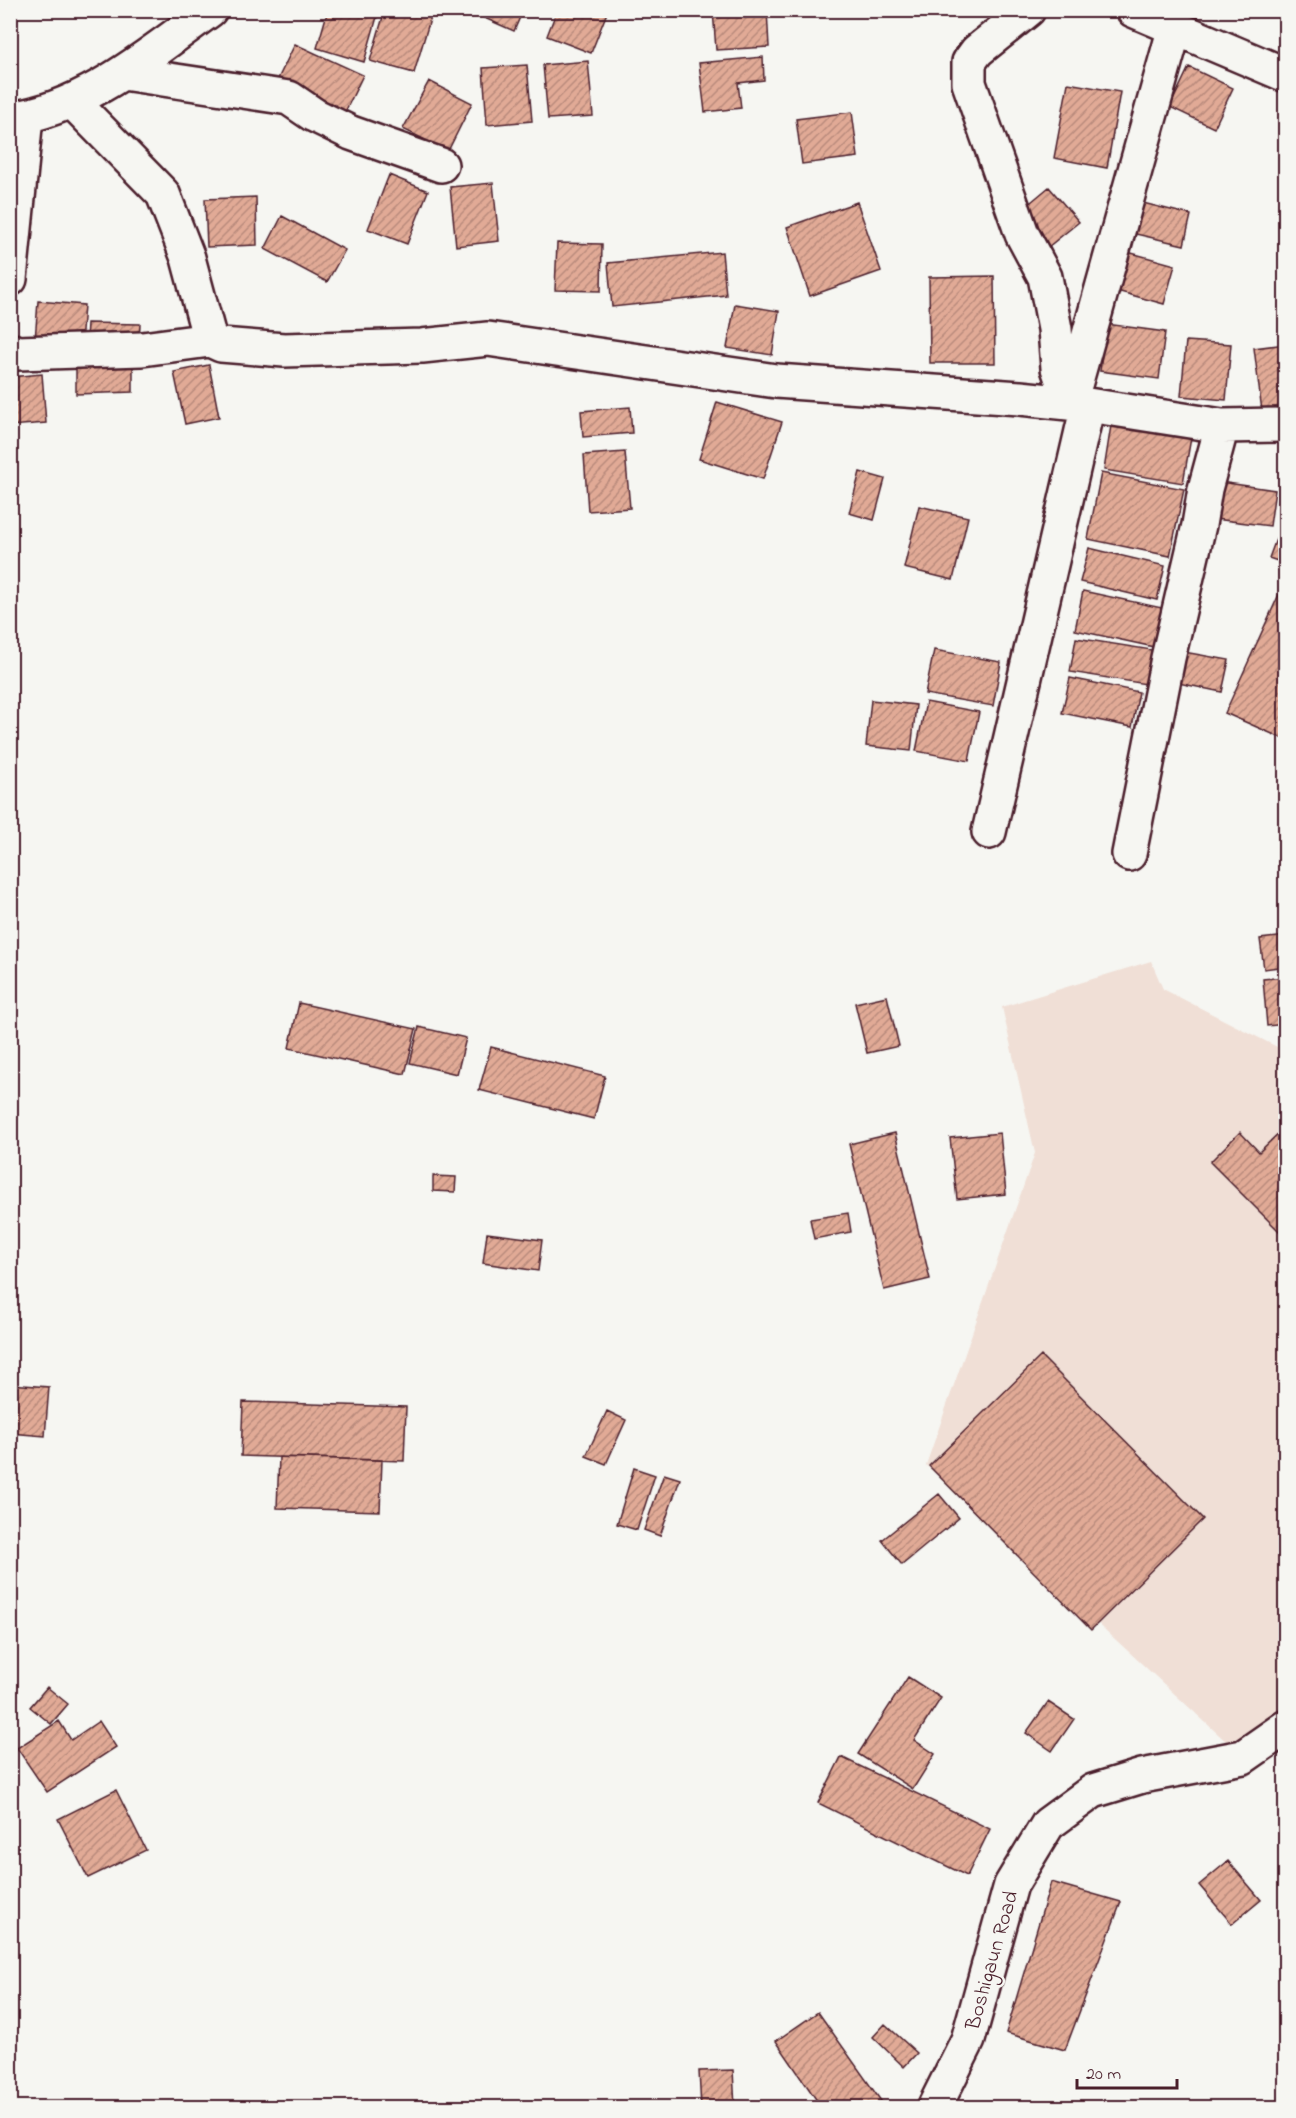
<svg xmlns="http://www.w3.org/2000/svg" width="1296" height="2118" font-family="'Indie Flower',sans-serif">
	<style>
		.built { fill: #f0dfd6 }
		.building { fill: url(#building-hatch); stroke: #4a1f2b; stroke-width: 1.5 }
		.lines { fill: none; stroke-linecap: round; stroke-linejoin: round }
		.minor-casing { stroke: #4a1f2b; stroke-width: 38 }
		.minor { stroke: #f6f6f2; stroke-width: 33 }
		.labels { text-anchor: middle; stroke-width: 5; stroke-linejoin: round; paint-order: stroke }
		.street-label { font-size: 21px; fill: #4a1f2b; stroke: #f6f6f2 }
	</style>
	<defs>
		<pattern id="building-hatch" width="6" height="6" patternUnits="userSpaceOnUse" patternTransform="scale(1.5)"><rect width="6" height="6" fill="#e1aa96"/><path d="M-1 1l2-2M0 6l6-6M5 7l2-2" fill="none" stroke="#b88a7b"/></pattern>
	</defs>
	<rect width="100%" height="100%" fill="#f6f6f2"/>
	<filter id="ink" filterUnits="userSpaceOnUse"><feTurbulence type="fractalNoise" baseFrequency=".0167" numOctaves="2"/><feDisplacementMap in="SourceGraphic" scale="12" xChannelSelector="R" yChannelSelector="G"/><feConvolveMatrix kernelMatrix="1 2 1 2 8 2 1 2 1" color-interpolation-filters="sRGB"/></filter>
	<g filter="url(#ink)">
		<!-- built -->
		<path class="built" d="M 1151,961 L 1163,989 L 1285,1051 L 1285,1727 L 1243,1757 L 926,1465 L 1035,1153 L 1002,1007 Z"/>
		<!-- building -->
		<path class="building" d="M 107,10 L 119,10 L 113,16 Z
			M 328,10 L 379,10 L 364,62 L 317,48 Z
			M 385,10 L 411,10 L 431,16 L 414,73 L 370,61 Z
			M 482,10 L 523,10 L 514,31 L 480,16 Z
			M 557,10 L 608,10 L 591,53 L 547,36 Z
			M 713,10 L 767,10 L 769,47 L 716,50 Z
			M 295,44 L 363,75 L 345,112 L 277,81 Z
			M 763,57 L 764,80 L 738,83 L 741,108 L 705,112 L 699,63 Z
			M 588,61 L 593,116 L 548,119 L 543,65 Z
			M 527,65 L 532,121 L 487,125 L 483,68 Z
			M 1189,67 L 1233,88 L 1214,128 L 1170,107 Z
			M 429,81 L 472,103 L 448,151 L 403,129 Z
			M 1068,83 L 1120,92 L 1107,168 L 1054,158 Z
			M 852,112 L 858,157 L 802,164 L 796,119 Z
			M 389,175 L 428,191 L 407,244 L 368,229 Z
			M 493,183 L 499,241 L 456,246 L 450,187 Z
			M 1049,187 L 1079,222 L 1048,247 L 1019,212 Z
			M 256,197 L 257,245 L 207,247 L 205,199 Z
			M 1135,201 L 1191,215 L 1184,245 L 1127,232 Z
			M 857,202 L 881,271 L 810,296 L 787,227 Z
			M 282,216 L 345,250 L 327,282 L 265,249 Z
			M 557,243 L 602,244 L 601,291 L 555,290 Z
			M 1124,251 L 1175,265 L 1164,304 L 1113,290 Z
			M 722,252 L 726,295 L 612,307 L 608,263 Z
			M 994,276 L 995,363 L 930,363 L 929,277 Z
			M 38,301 L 84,305 L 81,344 L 35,341 Z
			M 735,304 L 779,311 L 772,355 L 727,348 Z
			M 87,323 L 140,324 L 139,342 L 86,341 Z
			M 1106,324 L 1165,332 L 1159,379 L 1100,371 Z
			M 1186,341 L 1231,344 L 1226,400 L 1181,396 Z
			M 1286,344 L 1286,408 L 1262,411 L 1254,348 Z
			M 133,362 L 133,392 L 76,394 L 76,364 Z
			M 209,365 L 219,417 L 185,424 L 174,372 Z
			M 42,374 L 46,423 L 10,426 L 10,377 Z
			M 717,402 L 782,422 L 763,479 L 699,459 Z
			M 630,407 L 632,433 L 583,437 L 581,411 Z
			M 1112,419 L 1192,432 L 1183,483 L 1104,470 Z
			M 625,452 L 630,508 L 588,511 L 584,455 Z
			M 860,472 L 885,479 L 874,520 L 849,513 Z
			M 1101,473 L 1184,489 L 1170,556 L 1088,539 Z
			M 1220,482 L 1275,490 L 1270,526 L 1215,519 Z
			M 919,506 L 968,517 L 953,580 L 904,568 Z
			M 1286,512 L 1286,564 L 1269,558 Z
			M 1089,548 L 1165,566 L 1157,600 L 1080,582 Z
			M 1281,590 L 1286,592 L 1286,740 L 1225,713 Z
			M 1083,591 L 1162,608 L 1154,647 L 1075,630 Z
			M 1076,638 L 1152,650 L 1146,684 L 1070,672 Z
			M 934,650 L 1001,662 L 993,706 L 925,694 Z
			M 1184,652 L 1229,660 L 1222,692 L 1178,683 Z
			M 1070,678 L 1139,692 L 1132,727 L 1062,713 Z
			M 871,700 L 916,705 L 911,751 L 866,746 Z
			M 926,702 L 979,712 L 969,761 L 916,751 Z
			M 1286,936 L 1286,966 L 1264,969 L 1260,939 Z
			M 1286,977 L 1286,1024 L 1267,1026 L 1263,979 Z
			M 887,996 L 899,1046 L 867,1053 L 855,1003 Z
			M 299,1003 L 416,1029 L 405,1074 L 289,1048 Z
			M 419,1027 L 466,1038 L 457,1074 L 410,1063 Z
			M 491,1047 L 605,1076 L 594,1119 L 479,1090 Z
			M 1286,1126 L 1286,1238 L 1210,1162 L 1240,1132 L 1259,1152 Z
			M 895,1133 L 930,1279 L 884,1290 L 849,1144 Z
			M 1000,1133 L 1006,1194 L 957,1199 L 950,1138 Z
			M 433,1176 L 456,1177 L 455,1192 L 433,1191 Z
			M 848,1213 L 851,1232 L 814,1239 L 810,1219 Z
			M 487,1233 L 542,1240 L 538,1271 L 483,1263 Z
			M 1041,1356 L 1203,1519 L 1091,1630 L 929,1466 Z
			M 10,1384 L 49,1387 L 45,1436 L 10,1433 Z
			M 243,1402 L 406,1407 L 404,1461 L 241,1456 Z
			M 607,1411 L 626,1420 L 606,1464 L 586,1456 Z
			M 279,1457 L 382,1460 L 380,1511 L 277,1508 Z
			M 634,1468 L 655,1475 L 637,1530 L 617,1524 Z
			M 664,1474 L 680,1479 L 660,1536 L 644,1530 Z
			M 939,1494 L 959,1518 L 902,1565 L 882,1540 Z
			M 908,1677 L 941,1698 L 914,1740 L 935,1754 L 913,1789 L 858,1754 Z
			M 47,1687 L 68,1704 L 51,1724 L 30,1707 Z
			M 1048,1702 L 1074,1719 L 1052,1751 L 1026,1733 Z
			M 59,1721 L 71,1740 L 99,1721 L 116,1747 L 47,1792 L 17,1748 Z
			M 841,1757 L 990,1829 L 967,1876 L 818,1803 Z
			M 116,1790 L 146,1850 L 88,1878 L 58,1819 Z
			M 1228,1861 L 1261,1900 L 1232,1924 L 1199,1885 Z
			M 1051,1882 L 1121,1902 L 1065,2050 L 1006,2033 Z
			M 818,2012 L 886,2108 L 822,2108 L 776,2041 Z
			M 885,2024 L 917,2053 L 904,2067 L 873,2037 Z
			M 733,2070 L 735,2108 L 701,2108 L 699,2071 Z"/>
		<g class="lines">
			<!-- minor casing -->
			<g class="minor-casing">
				<path id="minor" d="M 1028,10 L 977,51 L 969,62 L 969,83 L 1022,234 L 1045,277 L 1055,329 L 1058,368 L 1070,403
					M 1133,10 L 1286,75
					M 123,73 L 289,98 L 314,115 L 351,133 L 441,165
					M 10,119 C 87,108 149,54 210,10
					M 10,279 L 26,117
					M 210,340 L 221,345 L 284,350 L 422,346 L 488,339 L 776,381 L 1020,398 L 1088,405 L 1222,426 L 1286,425
					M 10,350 L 17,353 L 142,349 L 210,340 L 188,258 L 163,194 L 72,101
					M 1070,403 L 1175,27
					M 989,832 L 1088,405
					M 1129,854 L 1168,658 L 1199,525 L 1205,489 L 1222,426
					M 934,2108 L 968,2040 L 1011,1885 L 1048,1824 L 1093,1791 L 1142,1776 L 1243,1757 L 1286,1727"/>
			</g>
			<!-- minor -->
			<use href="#minor" class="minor"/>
		</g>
	</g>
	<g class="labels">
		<!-- street labels -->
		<g class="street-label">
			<text transform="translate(991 1960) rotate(-74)" y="7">Boshigaun Road</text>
		</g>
	</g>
	<!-- margin -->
	<rect width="1296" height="2118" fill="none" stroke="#f6f6f2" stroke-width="36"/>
	<rect x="18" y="18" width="1260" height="2082" fill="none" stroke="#4a1f2b" stroke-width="2" filter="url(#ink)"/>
	<!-- scale -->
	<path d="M1077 2079v9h100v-9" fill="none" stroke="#4a1f2b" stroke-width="3"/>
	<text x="1086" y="2079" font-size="18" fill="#4a1f2b" stroke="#f6f6f2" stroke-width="4.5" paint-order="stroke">20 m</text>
</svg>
